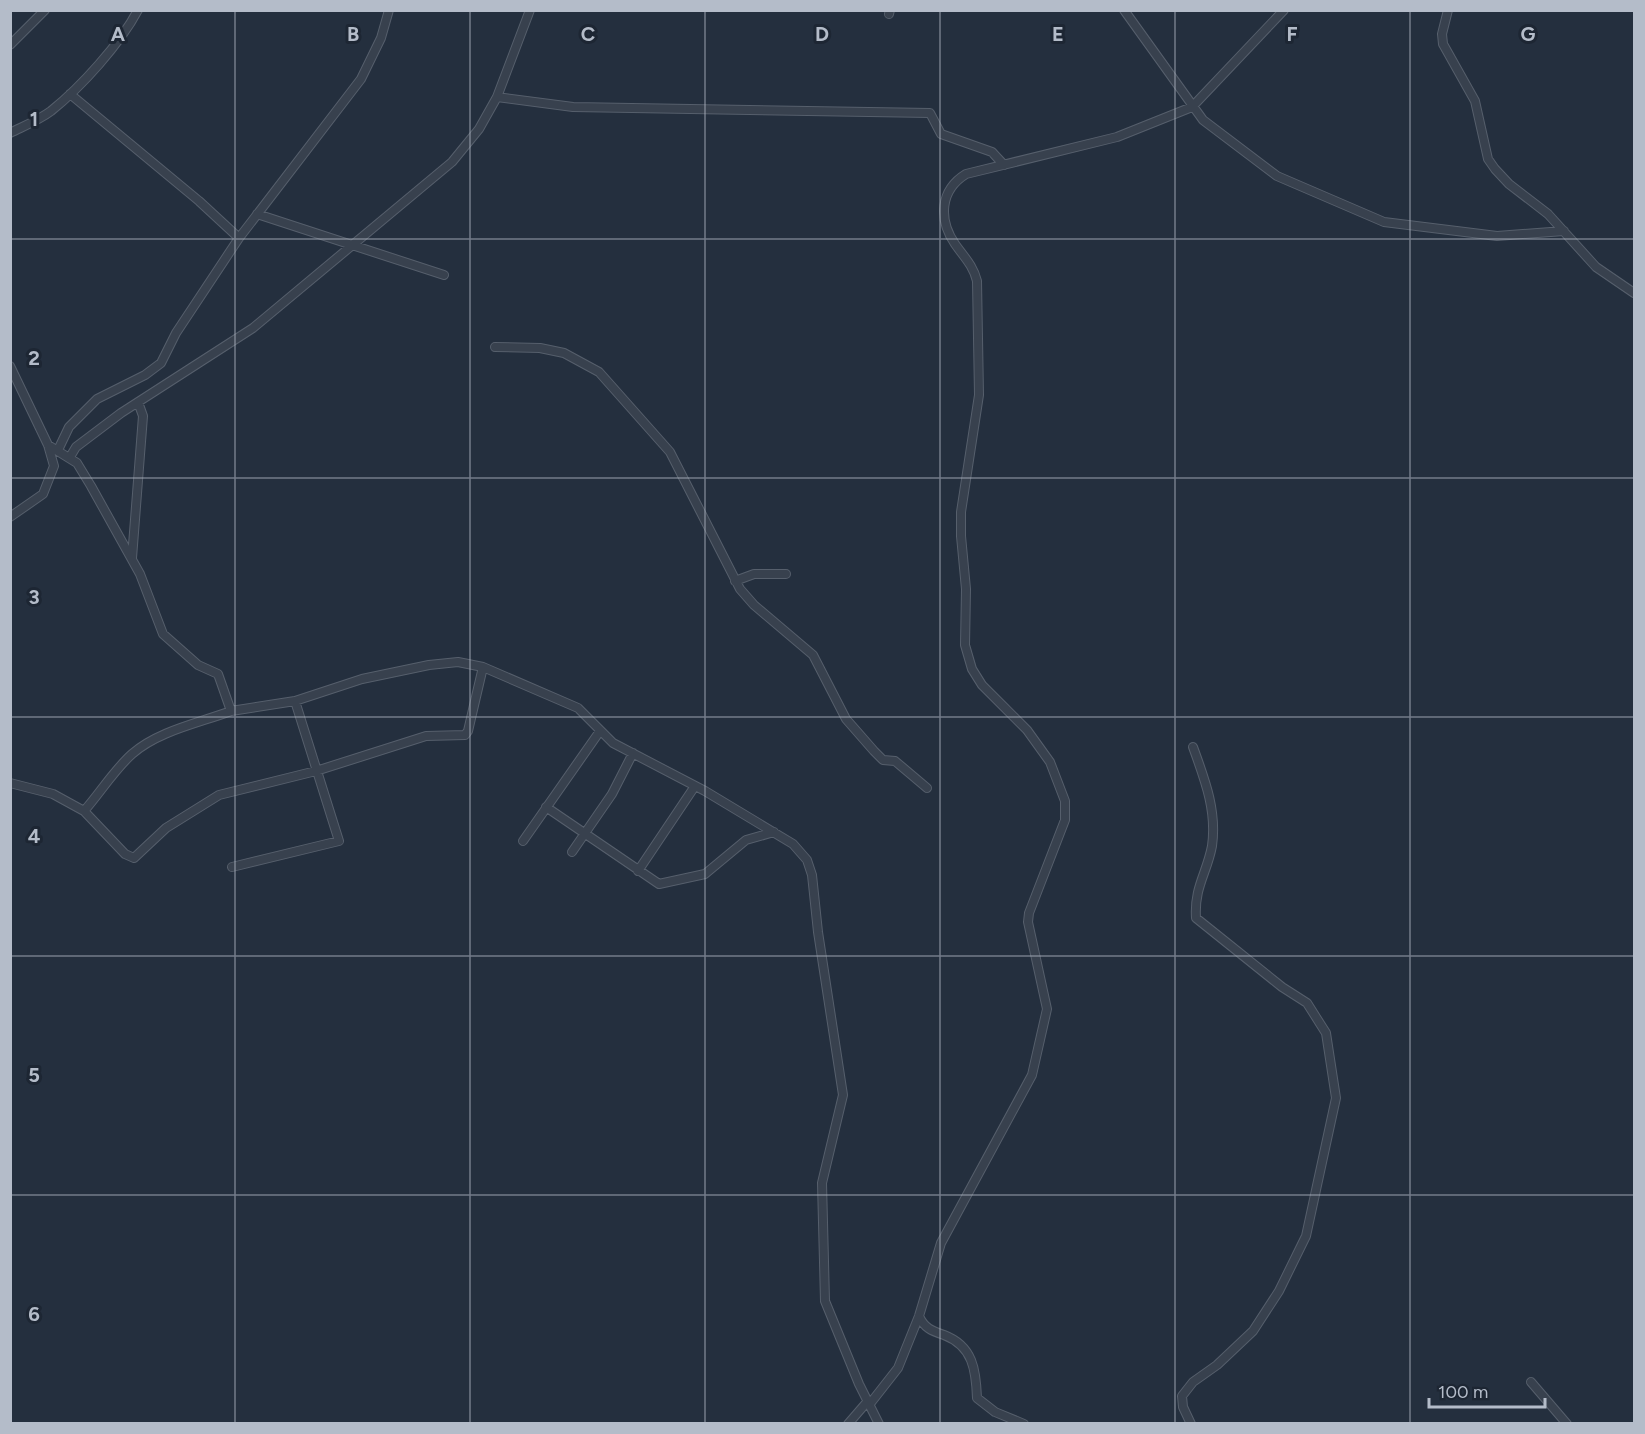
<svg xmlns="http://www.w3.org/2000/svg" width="1645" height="1434" font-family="Figtree,sans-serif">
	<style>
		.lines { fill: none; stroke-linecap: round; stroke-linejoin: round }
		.minor-casing { stroke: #565f6c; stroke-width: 10 }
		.minor { stroke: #38414e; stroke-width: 8 }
		.grid { fill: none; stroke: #b4bcc9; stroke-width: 1.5; stroke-opacity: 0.55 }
		.grid-label { font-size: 20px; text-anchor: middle; font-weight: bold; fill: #b4bcc9; stroke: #1d2633; stroke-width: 6; stroke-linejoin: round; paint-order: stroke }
	</style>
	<rect width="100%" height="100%" fill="#242f3e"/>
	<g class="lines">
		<!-- minor casing -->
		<g class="minor-casing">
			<path id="minor" d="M 1124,10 L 1203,120 L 1277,176 L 1384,222 L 1497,236 L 1564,231
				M 1448,10 L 1442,34 L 1443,44 L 1475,101 L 1488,159 L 1495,169 L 1509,184 L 1548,214 L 1596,267 L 1634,293
				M 889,14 L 890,10
				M 10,45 L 45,10
				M 70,94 L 199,201 L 239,238
				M 497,97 L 573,107 L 930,113 L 941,134 L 992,152 L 1004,165
				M 10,133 C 24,126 39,120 51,111 C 81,87 120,44 138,10
				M 257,214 L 444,275
				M 495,347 L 540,348 L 564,353 L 599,372 L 670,452 L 740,589 L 754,605 L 813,655 L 846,719 L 874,751 L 883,760 L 895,761 L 927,788
				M 10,366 L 48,445 L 54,466 L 43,494 L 10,517
				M 48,445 L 77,463 L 91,486 L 140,574 L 163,634 L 198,665 L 218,674 L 231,711 L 295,701 L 362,679 L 429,665 L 458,662 L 483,667 L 578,708 L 613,743 L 705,791 L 793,844 L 807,860 L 812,875 L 818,932 L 843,1095 L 822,1183 L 825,1301 L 859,1384 L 879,1424
				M 58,450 L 69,427 L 97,399 L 145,375 L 161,363 L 176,333 L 239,238 L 361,79 L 381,38 L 389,10
				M 70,457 L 76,447 L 121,413 L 253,328 L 452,162 L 479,129 L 497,97 L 530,10
				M 132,558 L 143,416 L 138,402
				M 735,581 L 754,574 L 786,574
				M 10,783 L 53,794 L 84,811 C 100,793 114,770 132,754 C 158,731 199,723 231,711
				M 546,807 L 659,884 L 705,874 L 746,840 L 774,832
				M 84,811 L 125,854 L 134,858 L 166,828 L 219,795 L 316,771 L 426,736 L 465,735 L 468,731 L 483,667
				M 523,841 L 600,731
				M 572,852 L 612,794 L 633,753
				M 232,867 L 339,841 L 295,701
				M 638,871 L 695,786
				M 919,1316 C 924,1328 932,1331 944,1335 C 973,1346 976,1370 977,1398 L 995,1412 L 1024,1424
				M 1531,1382 L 1567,1424
				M 869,1405 L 898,1368 L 919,1316 L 941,1243 L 1032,1075 L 1047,1009 L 1028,922 L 1029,913 L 1065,820 L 1065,801 L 1050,762 L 1027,730 L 982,685 L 972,669 L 965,645 L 966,589 L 961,536 L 961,512 L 979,395 L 977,281 C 973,265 964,257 955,244 C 938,219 940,190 966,174 L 1117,137 L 1192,107 L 1284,10
				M 848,1424 L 867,1402
				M 1191,1424 L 1183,1407 L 1182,1396 L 1193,1382 L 1217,1365 L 1253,1331 L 1279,1291 L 1306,1236 L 1336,1098 L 1326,1033 L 1307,1003 L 1282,987 L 1196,918 C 1194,887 1207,873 1212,846 C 1217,811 1205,780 1193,747"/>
		</g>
		<!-- minor -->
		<use href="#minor" class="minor"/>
	</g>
	<!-- grid -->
	<path class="grid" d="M 235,10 L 235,1424M 470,10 L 470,1424M 705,10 L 705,1424M 940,10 L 940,1424M 1175,10 L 1175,1424M 1410,10 L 1410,1424M 10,239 L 1634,239M 10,478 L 1634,478M 10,717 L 1634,717M 10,956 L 1634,956M 10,1195 L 1634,1195"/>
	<g class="grid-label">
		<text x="118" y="41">A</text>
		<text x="353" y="41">B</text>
		<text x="588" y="41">C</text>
		<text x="822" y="41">D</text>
		<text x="1058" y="41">E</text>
		<text x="1292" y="41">F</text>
		<text x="1528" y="41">G</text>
		<text x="34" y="126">1</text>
		<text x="34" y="365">2</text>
		<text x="34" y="604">3</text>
		<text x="34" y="843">4</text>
		<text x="34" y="1082">5</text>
		<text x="34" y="1321">6</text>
	</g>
	<!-- border -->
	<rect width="1645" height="1434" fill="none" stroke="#b4bcc9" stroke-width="24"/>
	<!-- scale -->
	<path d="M1429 1398v9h116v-9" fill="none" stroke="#b4bcc9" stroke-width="3"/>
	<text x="1438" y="1398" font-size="18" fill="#b4bcc9" stroke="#1d2633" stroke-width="4.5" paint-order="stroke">100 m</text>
</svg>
